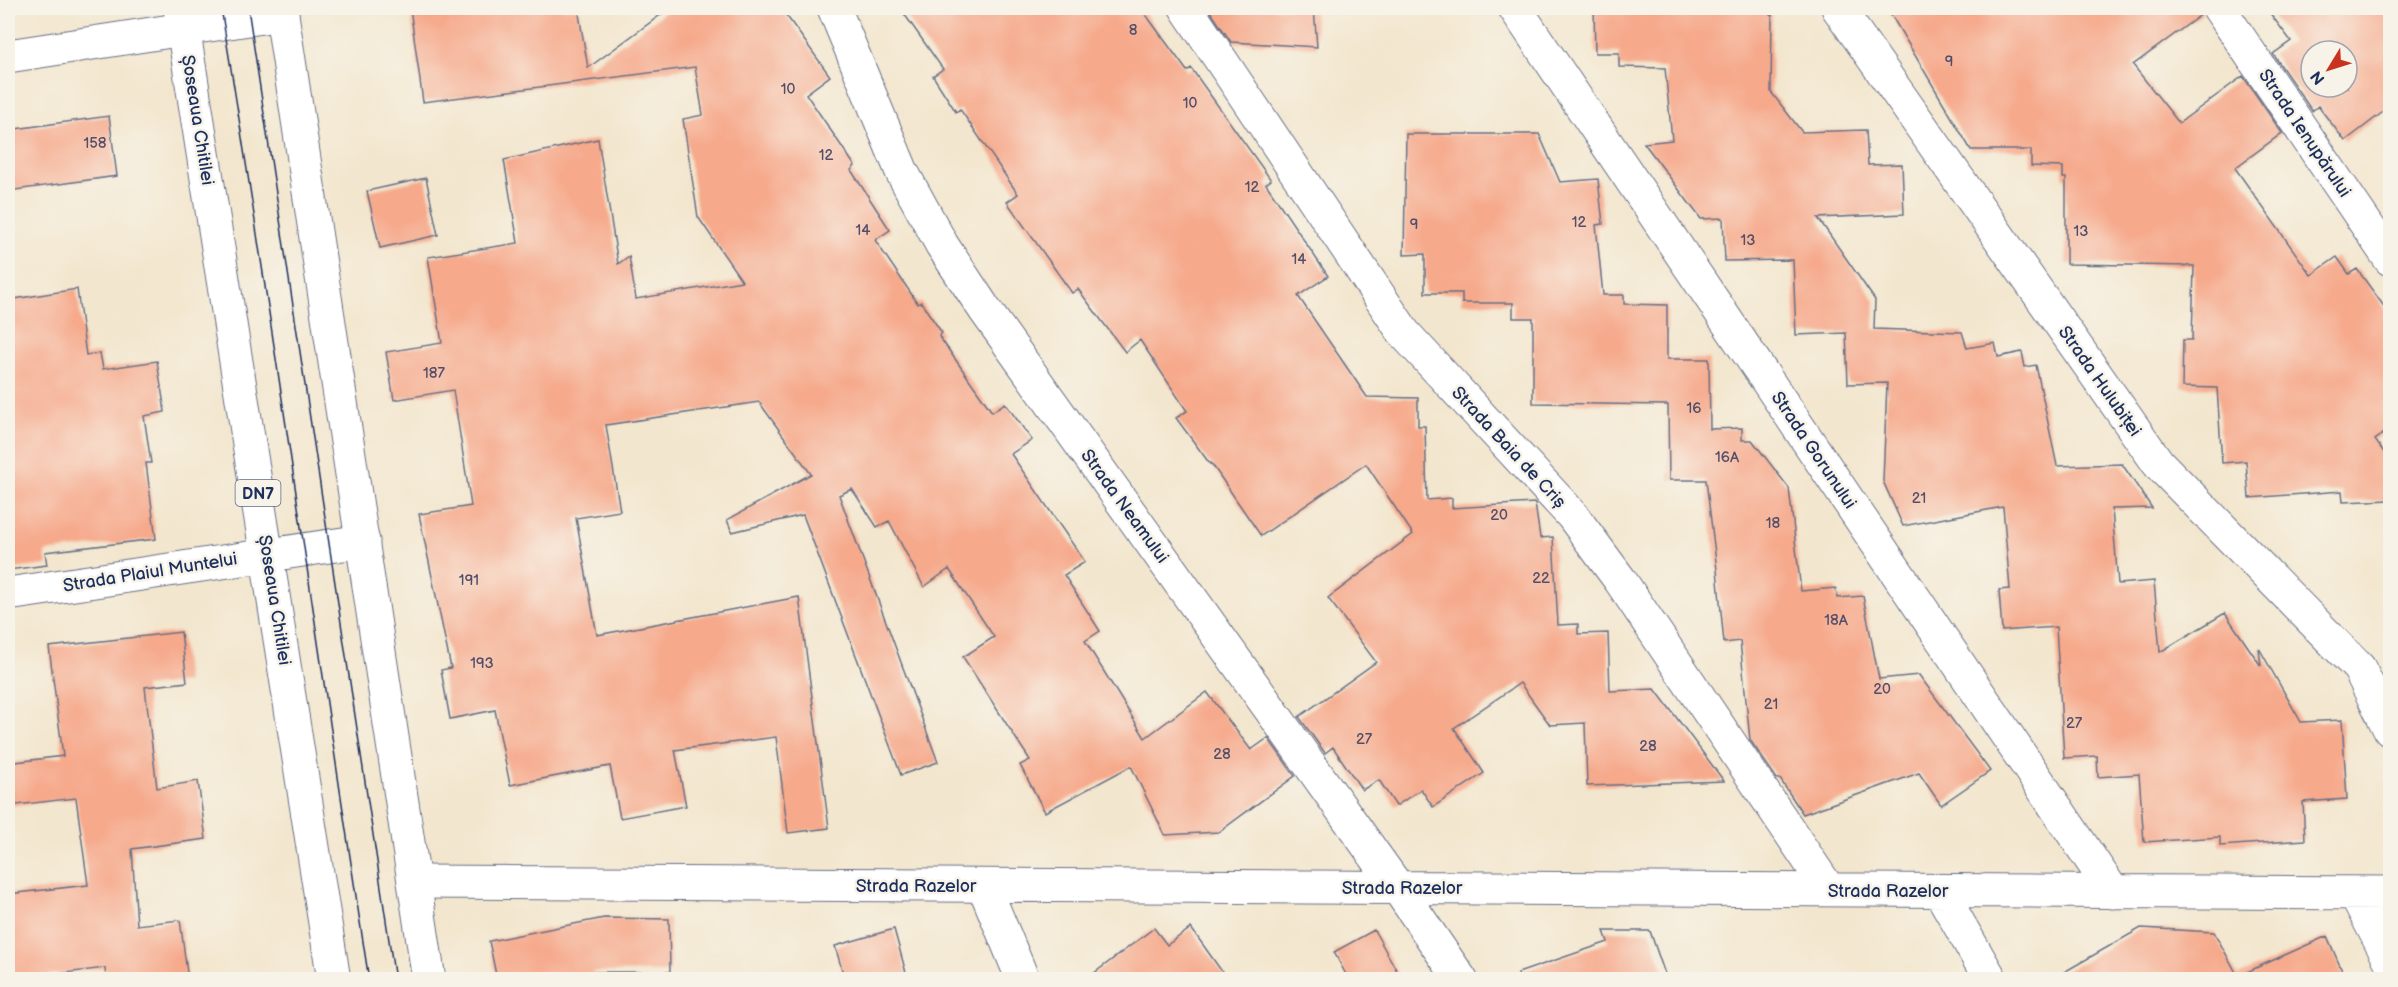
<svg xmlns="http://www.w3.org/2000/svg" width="2398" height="987" font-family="'Balsamiq Sans',sans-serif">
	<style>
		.building { fill: #f6a98b; fill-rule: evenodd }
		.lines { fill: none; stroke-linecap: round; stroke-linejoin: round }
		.street-casing { stroke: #676f85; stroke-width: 35 }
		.primary-casing { stroke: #676f85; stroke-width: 35 }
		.street { stroke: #fff; stroke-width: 33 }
		.primary { stroke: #fff; stroke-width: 33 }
		.tram { stroke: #1b2f5e; stroke-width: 1.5 }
		.labels { text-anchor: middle; stroke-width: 5; stroke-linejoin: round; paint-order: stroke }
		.number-label { font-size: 15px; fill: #524e69 }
		.shield { fill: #f7f3e8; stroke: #5d6a87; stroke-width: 1.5 }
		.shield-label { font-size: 16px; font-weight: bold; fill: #1b2f5e }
		.street-label { font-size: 18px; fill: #1b2f5e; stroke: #f7f3e8 }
	</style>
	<rect width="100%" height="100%" fill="#f7f3e8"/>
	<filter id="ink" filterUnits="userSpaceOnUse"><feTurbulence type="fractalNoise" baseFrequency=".0167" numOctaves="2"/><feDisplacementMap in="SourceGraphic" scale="12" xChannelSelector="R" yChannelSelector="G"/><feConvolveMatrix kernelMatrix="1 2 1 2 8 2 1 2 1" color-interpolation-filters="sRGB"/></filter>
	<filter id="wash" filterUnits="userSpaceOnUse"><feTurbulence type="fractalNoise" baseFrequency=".008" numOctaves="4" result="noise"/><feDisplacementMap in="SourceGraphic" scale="24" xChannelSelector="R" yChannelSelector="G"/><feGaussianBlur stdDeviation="1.35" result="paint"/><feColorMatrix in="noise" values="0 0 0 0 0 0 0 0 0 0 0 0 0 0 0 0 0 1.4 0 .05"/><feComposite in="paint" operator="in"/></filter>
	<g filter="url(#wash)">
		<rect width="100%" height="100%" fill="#f3e6ce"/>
		<g id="blocks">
			<!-- building -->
			<path class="building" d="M 410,8 L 578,8 L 588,68 L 670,8 L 781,8 L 830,76 L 806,94 L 855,166 L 851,170 L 890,230 L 875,240 L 918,304 L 921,302 L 942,333 L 939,336 L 992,412 L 1005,403 L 1032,440 L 1011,454 L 1085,562 L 1064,575 L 1100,631 L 1085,641 L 1145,738 L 1207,692 L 1251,750 L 1268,738 L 1295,776 L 1219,832 L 1165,835 L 1131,766 L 1045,812 L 1020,765 L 1030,760 L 963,657 L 994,637 L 949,569 L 924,587 L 889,521 L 877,527 L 852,489 L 839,495 L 938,762 L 901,775 L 803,515 L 732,532 L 727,520 L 811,474 L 759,402 L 606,425 L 620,511 L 576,518 L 597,635 L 799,597 L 829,828 L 788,833 L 776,737 L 675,750 L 686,806 L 620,818 L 610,766 L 510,785 L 495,710 L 450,719 L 441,670 L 451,668 L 419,514 L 471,506 L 453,390 L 394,400 L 386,352 L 442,343 L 428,257 L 518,243 L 504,160 L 598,139 L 618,264 L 629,256 L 636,299 L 742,281 L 698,217 L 683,119 L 703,115 L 695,67 L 423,102 Z
				M 900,8 L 1141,8 L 1187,71 L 1191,68 L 1271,180 L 1266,184 L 1328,276 L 1298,296 L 1367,397 L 1418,398 L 1418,426 L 1425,426 L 1427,500 L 1452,498 L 1452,508 L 1535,503 L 1540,538 L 1553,537 L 1558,625 L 1578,624 L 1578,634 L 1608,633 L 1610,691 L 1655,689 L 1724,781 L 1587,786 L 1585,723 L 1550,725 L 1520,683 L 1454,728 L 1484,773 L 1433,807 L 1421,789 L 1396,806 L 1379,780 L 1362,790 L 1333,747 L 1325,753 L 1299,717 L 1376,662 L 1328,598 L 1413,534 L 1366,464 L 1261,536 L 1211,463 L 1210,464 L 1176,418 L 1187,411 L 1140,340 L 1125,352 L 1078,289 L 1072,293 L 1007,202 L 1018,194 L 960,109 L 956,112 L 933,76 L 943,69 Z
				M 1208,8 L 1314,8 L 1317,47 L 1231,42 Z
				M 1594,8 L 1770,8 L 1770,15 L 1772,15 L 1771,92 L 1802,132 L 1866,130 L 1868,165 L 1902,164 L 1904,214 L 1818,218 L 1875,300 L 1874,329 L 1962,332 L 1967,348 L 1995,343 L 1998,357 L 2022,352 L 2025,367 L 2036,365 L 2057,466 L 2122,464 L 2152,508 L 2112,509 L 2118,584 L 2154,581 L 2160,652 L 2225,613 L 2261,666 L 2259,648 L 2301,722 L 2342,720 L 2347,799 L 2303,802 L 2305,840 L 2220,846 L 2220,837 L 2144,842 L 2139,774 L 2098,777 L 2097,756 L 2064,758 L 2056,627 L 2002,631 L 1999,590 L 2010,589 L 2003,507 L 1903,526 L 1883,481 L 1887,383 L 1848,384 L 1846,333 L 1796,335 L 1793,260 L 1725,261 L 1723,218 L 1701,219 L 1644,143 L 1672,140 L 1665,68 L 1619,67 L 1619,53 L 1595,53 Z
				M 1887,8 L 2201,8 L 2202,14 L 2133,65 L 2179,123 L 2243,76 L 2282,133 L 2235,168 L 2311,275 L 2337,257 L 2349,274 L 2357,269 L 2391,316 L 2391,428 L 2375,440 L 2391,462 L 2391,500 L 2343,502 L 2342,491 L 2249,498 L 2246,461 L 2222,463 L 2217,388 L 2182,387 L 2183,340 L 2192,340 L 2194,266 L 2066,264 L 2066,178 L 2063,178 L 2063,167 L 2031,166 L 2031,150 L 1971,150 Z
				M 2266,8 L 2391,8 L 2391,106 L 2345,141 L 2318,106 L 2312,111 L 2273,54 L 2291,41 ZM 2311,51 L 2347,51 L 2347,87 L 2311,87 Z
				M 109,116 L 117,176 L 8,191 L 8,130 Z
				M 1406,134 L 1539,134 L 1560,182 L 1598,179 L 1603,224 L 1596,225 L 1603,295 L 1624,295 L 1624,304 L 1667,305 L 1667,359 L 1709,359 L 1710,429 L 1742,428 L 1742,440 L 1752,440 L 1789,488 L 1801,591 L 1836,588 L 1837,598 L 1863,596 L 1879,679 L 1919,675 L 1990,771 L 1941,805 L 1919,773 L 1803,814 L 1780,779 L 1777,779 L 1750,740 L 1740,641 L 1724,643 L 1717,570 L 1706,480 L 1669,480 L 1668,405 L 1533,403 L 1533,318 L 1513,318 L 1513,303 L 1462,303 L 1462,293 L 1425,293 L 1425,254 L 1404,255 Z
				M 426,178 L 438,235 L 380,248 L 367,191 Z
				M 77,289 L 86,355 L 100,353 L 103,369 L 157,361 L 165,412 L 144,416 L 151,463 L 146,463 L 156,539 L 45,552 L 47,565 L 8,570 L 8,300 Z
				M 181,632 L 187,682 L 145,687 L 157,788 L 198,781 L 206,839 L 132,849 L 137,925 L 180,920 L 188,980 L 106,980 L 105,968 L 8,980 L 8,894 L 88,885 L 76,798 L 8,806 L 8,763 L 63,756 L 49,647 Z
				M 604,918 L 669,919 L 670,972 L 593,972 L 594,980 L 497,980 L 489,941 Z
				M 1154,928 L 1167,945 L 1191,928 L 1228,980 L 1085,980 Z
				M 2141,928 L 2214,932 L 2238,976 L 2327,936 L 2346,980 L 2050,980 Z
				M 894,929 L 908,980 L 845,980 L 835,946 Z
				M 1374,930 L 1402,980 L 1349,980 L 1334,952 Z
				M 1604,931 L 1650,931 L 1667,980 L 1519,980 L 1518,973 L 1608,942 Z"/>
		</g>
	</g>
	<g filter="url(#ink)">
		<use href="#blocks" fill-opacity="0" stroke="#676f85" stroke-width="1.5"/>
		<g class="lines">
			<!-- street casing -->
			<g class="street-casing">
				<path id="street" d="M 834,8 L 902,172 L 942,245 L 985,310 L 1398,888 L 1461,980
					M 1186,8 L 1404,333 L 1572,515 L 1620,580 L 1829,890
					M 1515,8 L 2113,892
					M 1838,8 L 2158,463 L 2359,668 L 2390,730
					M 2219,8 L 2390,259
					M 8,56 L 282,14
					M 8,594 L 363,541
					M 414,882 L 2390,893
					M 984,886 L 1023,980
					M 1940,891 L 1991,980
					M 2355,893 L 2390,960"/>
			</g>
			<!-- primary casing -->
			<g class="primary-casing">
				<path id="primary" d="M 180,8 L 334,980
					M 281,8 L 429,980"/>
			</g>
			<!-- street -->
			<use href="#street" class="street"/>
			<!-- primary -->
			<use href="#primary" class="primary"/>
			<!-- tram -->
			<path class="tram" d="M 221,8 C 275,331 318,656 369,980
				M 248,8 L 395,980"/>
		</g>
	</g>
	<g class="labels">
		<!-- number labels -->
		<g class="number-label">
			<text x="1133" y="35">8</text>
			<text x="1949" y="66">9</text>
			<text x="788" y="94">10</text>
			<text x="1190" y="108">10</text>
			<text x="95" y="148">158</text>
			<text x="826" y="160">12</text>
			<text x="1252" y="192">12</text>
			<text x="1579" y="227">12</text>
			<text x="1414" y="229">9</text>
			<text x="863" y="235">14</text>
			<text x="2081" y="236">13</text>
			<text x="1748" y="245">13</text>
			<text x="1299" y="264">14</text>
			<text x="434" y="378">187</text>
			<text x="1694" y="413">16</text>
			<text x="1727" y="462">16A</text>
			<text x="1919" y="503">21</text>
			<text x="1499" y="520">20</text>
			<text x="1773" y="528">18</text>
			<text x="1541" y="583">22</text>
			<text x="469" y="585">191</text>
			<text x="1836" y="625">18A</text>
			<text x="482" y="668">193</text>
			<text x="1882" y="694">20</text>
			<text x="1771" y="709">21</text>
			<text x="2074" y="728">27</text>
			<text x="1364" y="744">27</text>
			<text x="1648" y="751">28</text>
			<text x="1222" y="759">28</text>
		</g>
		<!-- shield labels -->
		<rect class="shield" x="235.5" y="480" width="45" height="26" rx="4.5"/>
		<g class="shield-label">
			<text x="258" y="499">DN7</text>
		</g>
		<!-- street labels -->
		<g class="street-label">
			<text transform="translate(198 120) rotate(81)" y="6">Șoseaua Chitilei</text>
			<text transform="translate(2305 133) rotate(56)" y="6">Strada Ienupărului</text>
			<text transform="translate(2100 381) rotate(55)" y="6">Strada Hulubiței</text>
			<text transform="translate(1509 447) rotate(47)" y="6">Strada Baia de Criș</text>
			<text transform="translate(1814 450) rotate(56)" y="6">Strada Gorunului</text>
			<text transform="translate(1125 506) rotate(54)" y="6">Strada Neamului</text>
			<text transform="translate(150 572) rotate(-9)" y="6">Strada Plaiul Muntelui</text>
			<text transform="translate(275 600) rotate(81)" y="6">Șoseaua Chitilei</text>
			<text x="916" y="892">Strada Razelor</text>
			<text x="1402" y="894">Strada Razelor</text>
			<text x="1888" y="897">Strada Razelor</text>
		</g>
	</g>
	<!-- margin -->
	<rect width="2398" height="987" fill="none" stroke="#f7f3e8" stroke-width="30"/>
	<!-- north arrow -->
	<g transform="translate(2329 69) rotate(232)"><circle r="28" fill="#f7f3e8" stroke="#9fa5b1" stroke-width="1.5"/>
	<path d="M0-4.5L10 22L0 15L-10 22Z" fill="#c8321e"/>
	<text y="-9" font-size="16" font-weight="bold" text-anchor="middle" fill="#1b2f5e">N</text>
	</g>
</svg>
